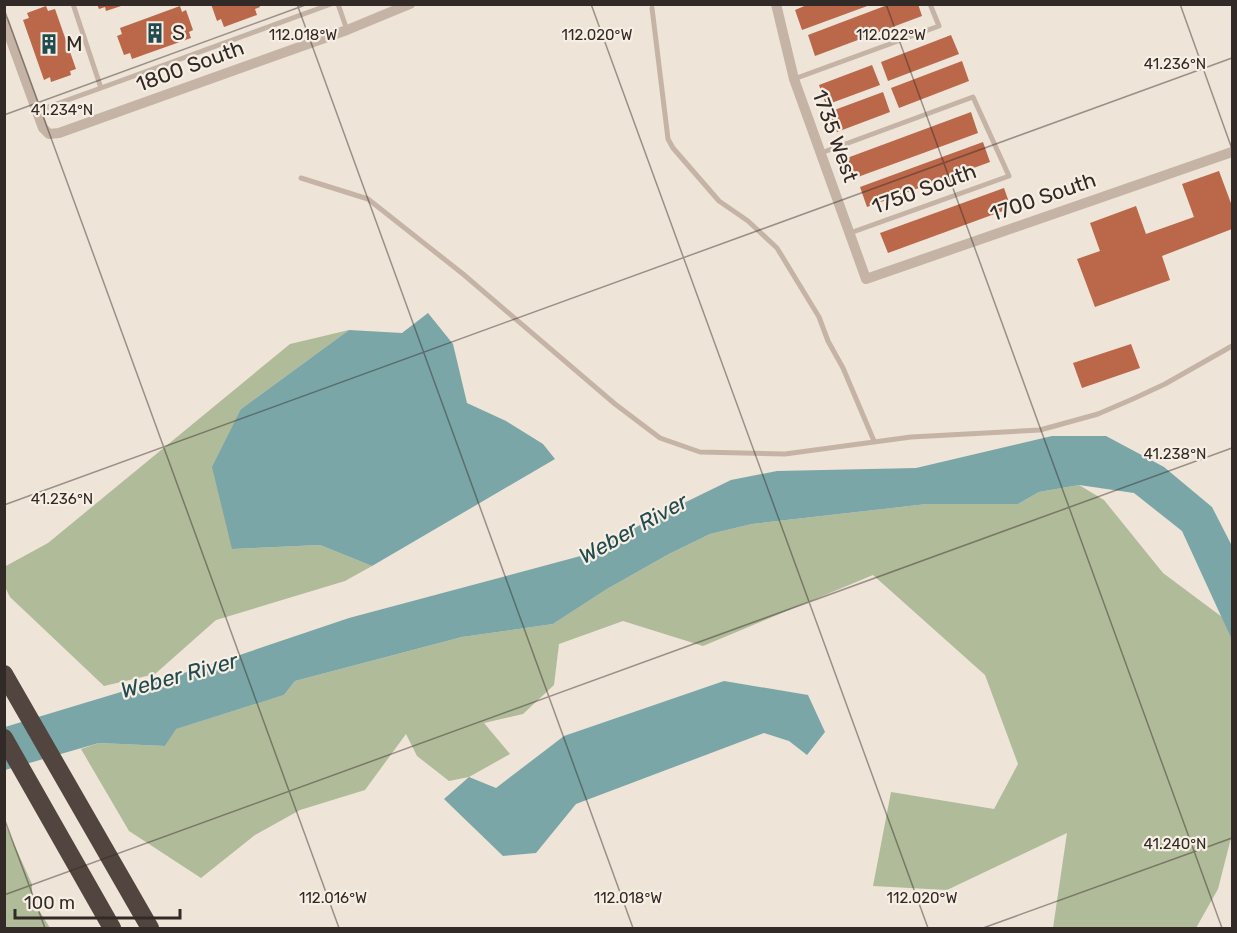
<svg xmlns="http://www.w3.org/2000/svg" width="1237" height="933" font-family="Rubik,sans-serif">
	<style>
		.green { fill: #b0bb9a }
		.water { fill: #7aa6a8 }
		.building { fill: #ba674a }
		.lines { fill: none; stroke-linecap: round; stroke-linejoin: round }
		.service { stroke: #c5b4a6; stroke-width: 5 }
		.minor { stroke: #c5b4a6; stroke-width: 10 }
		.motorway { stroke: #52443e; stroke-width: 18 }
		.ticks { fill: none; stroke: #322a26; stroke-width: 1.5; stroke-opacity: 0.45 }
		.labels { text-anchor: middle; stroke-width: 4.5; stroke-linejoin: round; paint-order: stroke }
		.poi-label { font-size: 21px; fill: #322a26; stroke: #f7eee4; text-anchor: start }
		.street-label { font-size: 21px; fill: #322a26; stroke: #f7eee4 }
		.water-label { font-size: 22px; font-style: italic; fill: #204b4f; stroke: #f7eee4 }
		.ticks-label { font-size: 15px; text-anchor: middle; fill: #322a26; stroke: #f7eee4; stroke-width: 4.5; stroke-linejoin: round; paint-order: stroke }
	</style>
	<rect width="100%" height="100%" fill="#eee4d8"/>
	<!-- green -->
	<path class="green" d="M 349,330 L 241,409 L 232,549 L 320,545 L 372,566 L 345,581 L 216,620 L 155,674 L 104,686 L 10,597 L 5,587 L 4,567 L 48,543 L 290,344 Z
		M 1079,485 L 1104,500 L 1163,573 L 1222,617 L 1232,640 L 1232,834 L 1218,889 L 1196,928 L 1053,928 L 1067,833 L 947,890 L 873,886 L 891,792 L 994,809 L 1018,764 L 985,675 L 873,575 L 703,646 L 623,621 L 559,644 L 554,685 L 523,714 L 484,723 L 510,754 L 469,777 L 449,781 L 417,756 L 406,734 L 365,790 L 300,810 L 255,835 L 201,878 L 129,831 L 81,749 L 99,743 L 165,746 L 175,729 L 284,695 L 295,681 L 462,637 L 553,624 L 607,589 L 669,554 L 710,534 L 752,524 L 927,504 L 1018,504 L 1039,492 Z
		M 4,822 L 32,884 L 32,899 L 50,928 L 5,928 Z"/>
	<!-- water -->
	<path class="water" d="M 428,313 L 453,344 L 467,403 L 506,421 L 543,444 L 555,459 L 372,566 L 320,545 L 232,549 L 212,467 L 241,409 L 349,330 L 402,333 Z
		M 1052,436 L 1106,436 L 1164,467 L 1212,507 L 1232,546 L 1232,640 L 1182,531 L 1134,493 L 1079,485 L 1039,492 L 1018,504 L 927,504 L 752,524 L 710,534 L 669,554 L 607,589 L 553,624 L 462,637 L 295,681 L 284,695 L 176,729 L 165,746 L 99,743 L 5,770 L 5,727 L 207,666 L 349,618 L 588,554 L 649,520 L 731,480 L 777,471 L 916,468 Z
		M 724,681 L 808,695 L 825,732 L 807,755 L 789,741 L 764,733 L 576,804 L 536,853 L 503,856 L 444,799 L 469,777 L 496,788 L 564,736 Z"/>
	<!-- building -->
	<path class="building" d="M 97,4 L 124,4 L 124,5 L 106,11 L 105,7 L 99,9 Z
		M 211,4 L 259,4 L 260,7 L 255,9 L 257,15 L 224,27 L 221,19 L 217,21 Z
		M 809,4 L 870,4 L 870,5 L 802,30 L 795,10 Z
		M 890,4 L 918,4 L 922,16 L 815,56 L 808,35 Z
		M 46,6 L 48,11 L 55,9 L 76,69 L 70,71 L 71,75 L 51,82 L 50,77 L 44,80 L 23,20 L 29,18 L 27,13 Z
		M 180,6 L 182,12 L 186,10 L 193,30 L 189,32 L 191,38 L 132,59 L 130,53 L 124,55 L 117,36 L 122,34 L 120,28 Z
		M 951,35 L 959,54 L 888,81 L 881,62 Z
		M 962,61 L 969,81 L 899,108 L 891,88 Z
		M 872,65 L 880,85 L 826,105 L 819,85 Z
		M 883,92 L 890,112 L 837,132 L 829,112 Z
		M 971,112 L 978,133 L 855,178 L 847,158 Z
		M 983,142 L 990,162 L 867,207 L 860,187 Z
		M 1219,171 L 1232,206 L 1232,229 L 1162,256 L 1170,280 L 1095,307 L 1077,259 L 1100,251 L 1090,223 L 1136,206 L 1146,234 L 1194,217 L 1182,184 Z
		M 1004,188 L 1011,208 L 888,253 L 880,233 Z
		M 1131,344 L 1140,368 L 1082,388 L 1073,363 Z"/>
	<g class="lines">
		<!-- service -->
		<path class="service" d="M 338,4 L 347,30
			M 652,8 L 668,139 L 673,148 L 719,201 L 748,221 L 777,248 L 819,317 L 828,341 L 843,368 L 874,441
			M 794,79 L 939,26 L 930,4
			M 101,88 L 331,4
			M 37,111 L 101,88 L 73,4
			M 821,153 L 973,97 L 1009,176 L 850,233
			M 301,178 L 368,199 L 463,274 L 615,404 L 660,438 L 700,452 L 785,454 L 911,437 L 1040,430 L 1098,414 L 1135,398 L 1165,384 L 1232,346"/>
		<!-- minor -->
		<path class="minor" d="M 776,4 L 794,79 L 866,279 L 1232,152
			M 4,21 L 43,128 L 49,134 L 59,133 L 347,30 L 410,4"/>
		<!-- motorway -->
		<path class="motorway" d="M 4,674 L 150,928
			M 4,738 L 112,928"/>
	</g>
	<!-- ticks -->
	<path class="ticks" d="M 297,4 L 633,928M 591,4 L 928,928M 886,4 L 1222,928M 1180,4 L 1232,149M 4,9 L 339,928M 4,115 L 308,4M 4,505 L 1232,58M 4,818 L 45,928M 4,895 L 1232,448M 983,928 L 1232,838"/>
	<!-- icons -->
	<defs>
		<g id="building-bare" transform="scale(1.62)"><path d="M-4-6H4V6H1V3H-1V6H-4ZM-2.5-4.3h1.7v1.8h-1.7ZM.8-4.3h1.7v1.8H.8ZM-2.5-1h1.7V.8h-1.7ZM.8-1h1.7V.8H.8Z" fill="#204b4f" stroke="#f7eee4" stroke-width="2.5" paint-order="stroke"/></g>
	</defs>
	<g fill-rule="evenodd">
		<use href="#building-bare" x="155" y="33"/>
		<use href="#building-bare" x="49" y="44"/>
	</g>
	<g class="labels">
		<!-- poi labels -->
		<g class="poi-label">
			<text x="172" y="40">S</text>
			<text x="66" y="51">M</text>
		</g>
		<!-- street labels -->
		<g class="street-label">
			<text transform="translate(190 66) rotate(-20)" y="7">1800 South</text>
			<text transform="translate(835 136) rotate(70)" y="7">1735 West</text>
			<text transform="translate(924 189) rotate(-20)" y="7">1750 South</text>
			<text transform="translate(1043 197) rotate(-19)" y="7">1700 South</text>
		</g>
		<!-- water labels -->
		<g class="water-label">
			<text transform="translate(633 528) rotate(-29)" y="8">Weber River</text>
			<text transform="translate(179 675) rotate(-15)" y="8">Weber River</text>
		</g>
	</g>
	<g class="ticks-label">
		<text x="303" y="40">112.018°W</text>
		<text x="891" y="40">112.022°W</text>
		<text x="597" y="40">112.020°W</text>
		<text x="1175" y="69">41.236°N</text>
		<text x="62" y="115">41.234°N</text>
		<text x="1175" y="459">41.238°N</text>
		<text x="62" y="504">41.236°N</text>
		<text x="1175" y="849">41.240°N</text>
		<text x="333" y="903">112.016°W</text>
		<text x="628" y="903">112.018°W</text>
		<text x="922" y="903">112.020°W</text>
	</g>
	<!-- border -->
	<rect width="1237" height="933" fill="none" stroke="#322a26" stroke-width="12"/>
	<!-- scale -->
	<path d="M15 909v9h165v-9" fill="none" stroke="#322a26" stroke-width="3"/>
	<text x="24" y="909" font-size="18" fill="#322a26" stroke="#f7eee4" stroke-width="4.5" paint-order="stroke">100 m</text>
</svg>
